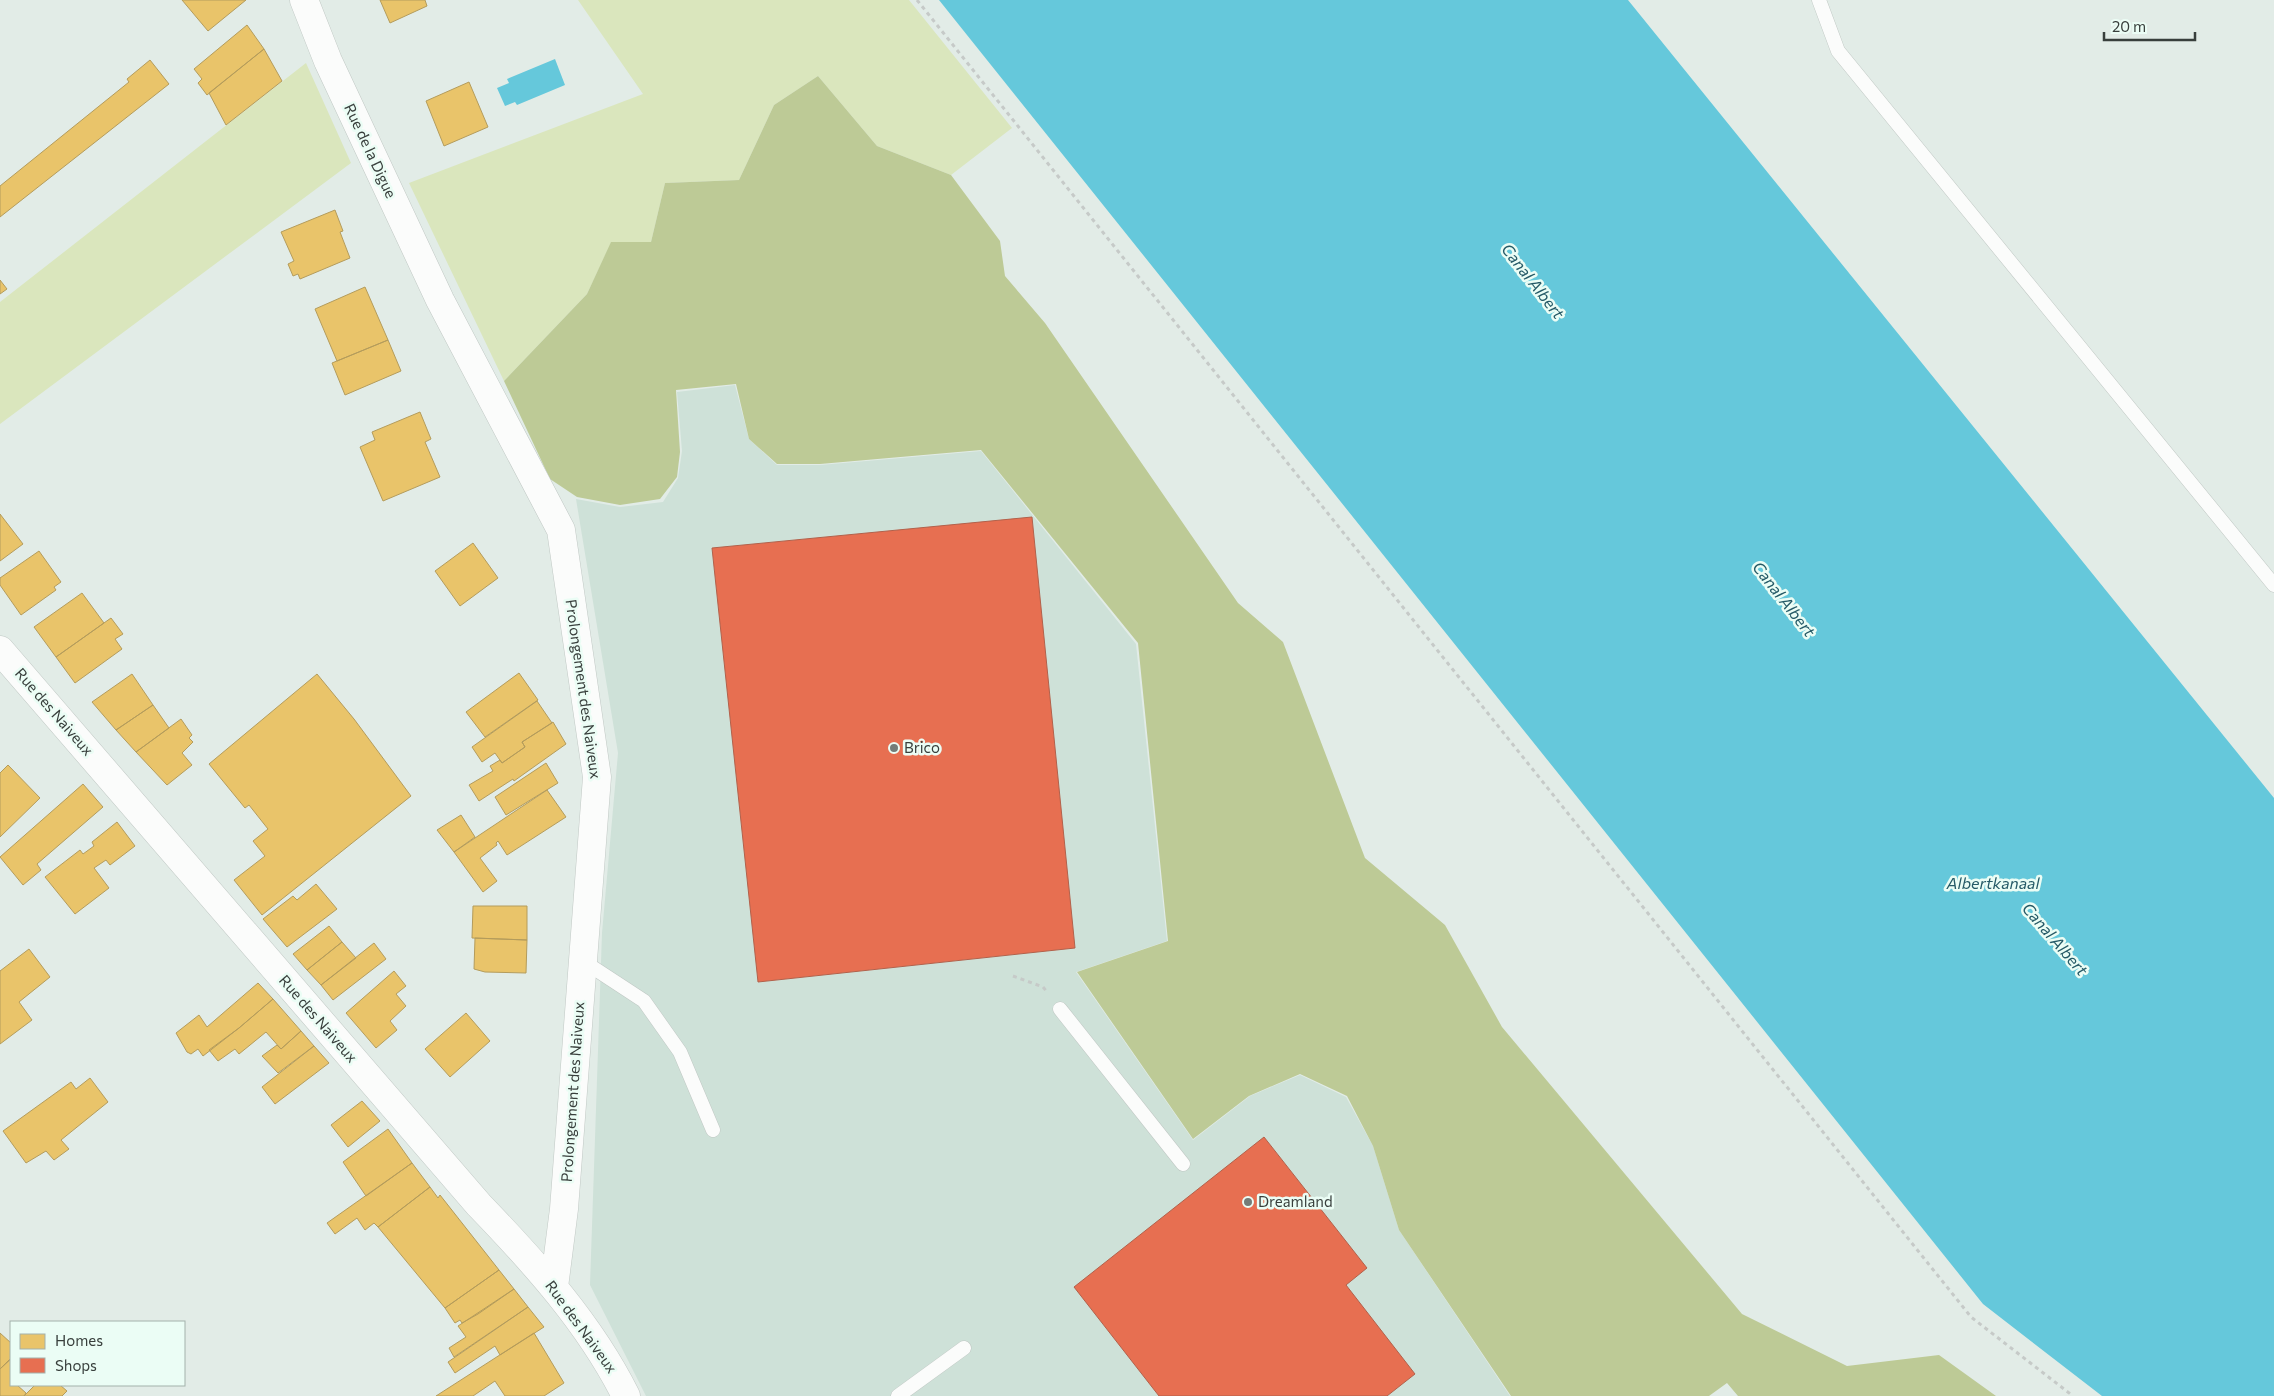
<svg xmlns="http://www.w3.org/2000/svg" width="2274" height="1396" font-family="Commissioner,sans-serif">
	<style>
		.built { fill: #cee1d8 }
		.green { fill: #dae6bd }
		.forest { fill: #bdca96 }
		.water { fill: #65c8db }
		.homes { fill: #e9c46a; stroke: #b49c5c }
		.shops { fill: #e76f51; stroke: #b2614b }
		.lines { fill: none; stroke-linecap: round; stroke-linejoin: round }
		.service-casing { stroke: #c0c8c4; stroke-width: 15 }
		.minor-casing { stroke: #c0c8c4; stroke-width: 29 }
		.path { stroke: #c6cac8; stroke-width: 3; stroke-dasharray: 4 4; stroke-linecap: butt }
		.service { stroke: #fbfcfb; stroke-width: 14 }
		.minor { stroke: #fbfcfb; stroke-width: 28 }
		.poi-dot { fill: #747c78; stroke: #ebfdf5; stroke-width: 2 }
		.labels { text-anchor: middle; stroke-width: 5; stroke-linejoin: round; paint-order: stroke }
		.street-label { font-size: 15px; fill: #383f3c; stroke: #ebfdf5 }
		.poi-label { font-size: 15px; fill: #383f3c; stroke: #ebfdf5; text-anchor: start }
		.water-label { font-size: 16px; font-style: italic; fill: #255a67; stroke: #ebfdf5 }
	</style>
	<rect width="100%" height="100%" fill="#e2ece7"/>
	<!-- built -->
	<path class="built" d="M 735,385 L 749,439 L 777,465 L 820,465 L 981,451 L 1136,644 L 1167,941 L 1076,972 L 1193,1140 L 1250,1096 L 1300,1075 L 1346,1097 L 1373,1146 L 1399,1230 L 1510,1396 L 646,1396 L 590,1285 L 602,933 L 618,753 L 576,499 L 620,507 L 663,502 L 678,478 L 682,451 L 677,392 Z"/>
	<!-- green -->
	<path class="green" d="M 578,0 L 909,0 L 1012,128 L 951,175 L 877,146 L 818,76 L 774,105 L 739,180 L 665,183 L 651,242 L 611,243 L 587,294 L 504,381 L 409,183 L 643,94 Z
		M 306,63 L 351,163 L 0,424 L 0,302 Z"/>
	<!-- forest -->
	<path class="forest" d="M 818,76 L 877,146 L 951,175 L 1000,241 L 1005,276 L 1045,323 L 1238,603 L 1283,642 L 1365,858 L 1445,925 L 1502,1027 L 1742,1314 L 1847,1366 L 1939,1355 L 1996,1396 L 1738,1396 L 1727,1383 L 1709,1396 L 1511,1396 L 1399,1230 L 1373,1146 L 1347,1096 L 1300,1074 L 1249,1096 L 1193,1139 L 1077,972 L 1168,941 L 1138,643 L 981,450 L 820,464 L 777,464 L 749,439 L 736,384 L 676,390 L 680,452 L 677,477 L 660,499 L 620,505 L 577,497 L 550,479 L 504,381 L 587,294 L 611,242 L 651,242 L 665,183 L 739,180 L 774,105 Z"/>
	<!-- water -->
	<path class="water" d="M 939,0 L 1628,0 L 2274,798 L 2274,1396 L 2102,1396 L 1983,1304 Z
		M 555,59 L 565,85 L 517,105 L 515,102 L 505,106 L 497,88 L 509,83 L 507,79 Z"/>
	<!-- homes -->
	<path class="homes" d="M 182,0 L 246,0 L 208,31 Z
		M 380,0 L 425,0 L 427,6 L 390,23 Z
		M 247,25 L 264,49 L 207,95 L 198,83 L 202,79 L 194,69 Z
		M 264,49 L 282,81 L 226,125 L 209,93 Z
		M 150,60 L 169,84 L 0,217 L 0,186 L 129,82 L 127,79 Z
		M 469,82 L 488,127 L 444,146 L 426,101 Z
		M 335,210 L 343,231 L 340,232 L 350,258 L 300,279 L 298,274 L 293,276 L 288,264 L 294,261 L 281,232 Z
		M 0,280 L 7,289 L 0,294 Z
		M 365,287 L 388,340 L 337,361 L 315,309 Z
		M 388,340 L 401,371 L 345,395 L 332,363 Z
		M 420,412 L 431,439 L 425,442 L 440,477 L 383,501 L 360,447 L 375,440 L 372,432 Z
		M 0,514 L 23,544 L 0,561 Z
		M 473,543 L 498,578 L 460,606 L 435,571 Z
		M 39,551 L 61,582 L 54,587 L 56,590 L 21,615 L 0,585 L 0,578 Z
		M 82,593 L 104,623 L 56,657 L 34,627 Z
		M 111,618 L 123,634 L 115,639 L 122,649 L 75,683 L 56,657 Z
		M 519,673 L 538,700 L 485,737 L 466,712 Z
		M 132,674 L 153,705 L 116,730 L 92,702 Z
		M 317,674 L 354,719 L 411,796 L 262,915 L 234,880 L 265,856 L 253,841 L 268,829 L 249,805 L 245,808 L 209,764 Z
		M 537,701 L 552,723 L 522,742 L 525,747 L 502,763 L 495,753 L 482,762 L 472,747 Z
		M 153,705 L 169,728 L 136,752 L 116,730 Z
		M 181,719 L 192,735 L 189,738 L 193,742 L 182,753 L 192,765 L 167,785 L 136,752 Z
		M 553,722 L 566,744 L 514,781 L 513,779 L 479,801 L 469,785 L 493,771 L 490,766 L 500,760 L 502,763 L 525,747 L 522,742 Z
		M 546,763 L 558,783 L 506,815 L 495,797 Z
		M 8,765 L 40,798 L 0,837 L 0,773 Z
		M 83,784 L 103,807 L 37,864 L 41,870 L 23,885 L 0,857 Z
		M 547,790 L 566,817 L 507,855 L 498,841 L 496,843 L 497,845 L 480,858 L 497,881 L 483,892 L 454,852 Z
		M 461,815 L 475,837 L 454,852 L 437,830 Z
		M 117,822 L 135,846 L 110,865 L 106,860 L 94,868 L 109,888 L 75,914 L 45,877 L 80,850 L 83,854 L 94,846 L 92,842 Z
		M 316,884 L 337,909 L 287,947 L 263,919 L 293,896 L 297,900 Z
		M 473,906 L 527,906 L 527,940 L 472,938 Z
		M 329,926 L 342,942 L 307,970 L 293,954 Z
		M 475,938 L 527,940 L 526,973 L 485,972 L 474,969 Z
		M 342,942 L 356,958 L 321,985 L 307,970 Z
		M 374,943 L 386,959 L 333,1000 L 321,985 Z
		M 29,949 L 50,977 L 19,1002 L 32,1020 L 0,1044 L 0,971 Z
		M 394,971 L 406,986 L 396,994 L 406,1006 L 390,1021 L 397,1030 L 376,1048 L 346,1013 Z
		M 258,983 L 273,999 L 239,1028 L 203,1056 L 198,1049 L 191,1054 L 187,1052 L 176,1033 L 199,1015 L 207,1027 Z
		M 273,999 L 301,1031 L 281,1049 L 266,1032 L 239,1054 L 235,1049 L 218,1061 L 209,1050 L 239,1028 Z
		M 466,1013 L 490,1041 L 450,1077 L 425,1049 Z
		M 301,1031 L 314,1046 L 278,1073 L 262,1056 L 277,1045 L 281,1049 Z
		M 314,1046 L 329,1063 L 275,1104 L 262,1087 Z
		M 90,1078 L 108,1102 L 61,1140 L 69,1149 L 54,1160 L 46,1151 L 26,1163 L 3,1131 L 71,1082 L 76,1089 Z
		M 362,1101 L 380,1121 L 348,1147 L 331,1125 Z
		M 388,1129 L 412,1163 L 366,1196 L 343,1162 Z
		M 412,1163 L 430,1187 L 378,1227 L 374,1223 L 365,1230 L 357,1218 L 335,1234 L 327,1223 Z
		M 430,1187 L 438,1198 L 440,1195 L 499,1270 L 445,1308 L 378,1227 Z
		M 499,1270 L 514,1289 L 478,1314 L 462,1323 L 460,1320 L 455,1323 L 445,1308 Z
		M 514,1289 L 528,1307 L 454,1357 L 449,1348 L 466,1337 L 458,1326 Z
		M 528,1307 L 544,1327 L 500,1355 L 495,1346 L 455,1373 L 448,1362 Z
		M 0,1333 L 11,1343 L 11,1358 L 0,1369 Z
		M 534,1333 L 564,1383 L 544,1396 L 505,1396 L 495,1381 L 473,1396 L 436,1396 Z
		M 11,1359 L 11,1385 L 17,1385 L 26,1393 L 24,1396 L 0,1396 L 0,1369 Z
		M 35,1385 L 60,1385 L 67,1391 L 62,1396 L 24,1396 Z"/>
	<!-- shops -->
	<path class="shops" d="M 1032,517 L 1075,948 L 758,982 L 712,548 Z
		M 1264,1137 L 1367,1268 L 1346,1285 L 1415,1374 L 1387,1396 L 1159,1396 L 1074,1287 Z"/>
	<g class="lines">
		<!-- service casing -->
		<g class="service-casing">
			<path id="service" d="M 1819,0 L 1838,51 L 2274,585
				M 583,961 L 644,1001 L 680,1052 L 713,1130
				M 1060,1009 L 1183,1164
				M 898,1396 L 964,1348"/>
		</g>
		<!-- minor casing -->
		<g class="minor-casing">
			<path id="minor" d="M 304,0 L 328,61 L 440,300 L 561,530 L 597,777 L 564,1209 L 554,1287
				M 0,650 L 479,1205 C 535,1263 590,1324 626,1396"/>
		</g>
		<!-- path -->
		<path class="path" d="M 917,0 L 1971,1317 L 2073,1396
			M 1013,976 L 1043,987 L 1048,993"/>
		<!-- service -->
		<use href="#service" class="service"/>
		<!-- minor -->
		<use href="#minor" class="minor"/>
	</g>
	<!-- markers -->
	<g class="poi-dot">
		<circle cx="894" cy="748" r="5"/>
		<circle cx="1248" cy="1202" r="5"/>
	</g>
	<g class="labels">
		<!-- street labels -->
		<g class="street-label">
			<text transform="translate(370 151) rotate(65)" y="5">Rue de la Digue</text>
			<text transform="translate(583 689) rotate(82)" y="5">Prolongement des Naiveux</text>
			<text transform="translate(54 712) rotate(49)" y="5">Rue des Naiveux</text>
			<text transform="translate(318 1019) rotate(49)" y="5">Rue des Naiveux</text>
			<text transform="translate(573 1092) rotate(-86)" y="5">Prolongement des Naiveux</text>
			<text transform="translate(581 1327) rotate(54)" y="5">Rue des Naiveux</text>
		</g>
		<!-- poi labels -->
		<g class="poi-label">
			<text x="904" y="753">Brico</text>
			<text x="1258" y="1207">Dreamland</text>
		</g>
		<!-- water labels -->
		<g class="water-label">
			<text transform="translate(1533 281) rotate(52)" y="6">Canal Albert</text>
			<text transform="translate(1784 599) rotate(52)" y="6">Canal Albert</text>
			<text x="1993" y="889">Albertkanaal</text>
			<text transform="translate(2055 939) rotate(49)" y="6">Canal Albert</text>
		</g>
	</g>
	<!-- legend -->
	<rect x="10" y="1321" width="175" height="65" fill="#ebfdf5" stroke="#a3b1ab"/>
	<rect x="20" y="1334" width="25" height="15" fill="#e9c46a" stroke="#a3b1ab"/>
	<text x="55" y="1346" font-size="15" fill="#383f3c">Homes</text>
	<rect x="20" y="1358" width="25" height="15" fill="#e76f51" stroke="#a3b1ab"/>
	<text x="55" y="1371" font-size="15" fill="#383f3c">Shops</text>
	<!-- scale -->
	<path d="M2104 32v8h91v-8" fill="none" stroke="#383f3c" stroke-width="2.5"/>
	<text x="2112" y="32" font-size="15" fill="#383f3c" stroke="#ebfdf5" stroke-width="4" paint-order="stroke">20 m</text>
</svg>
